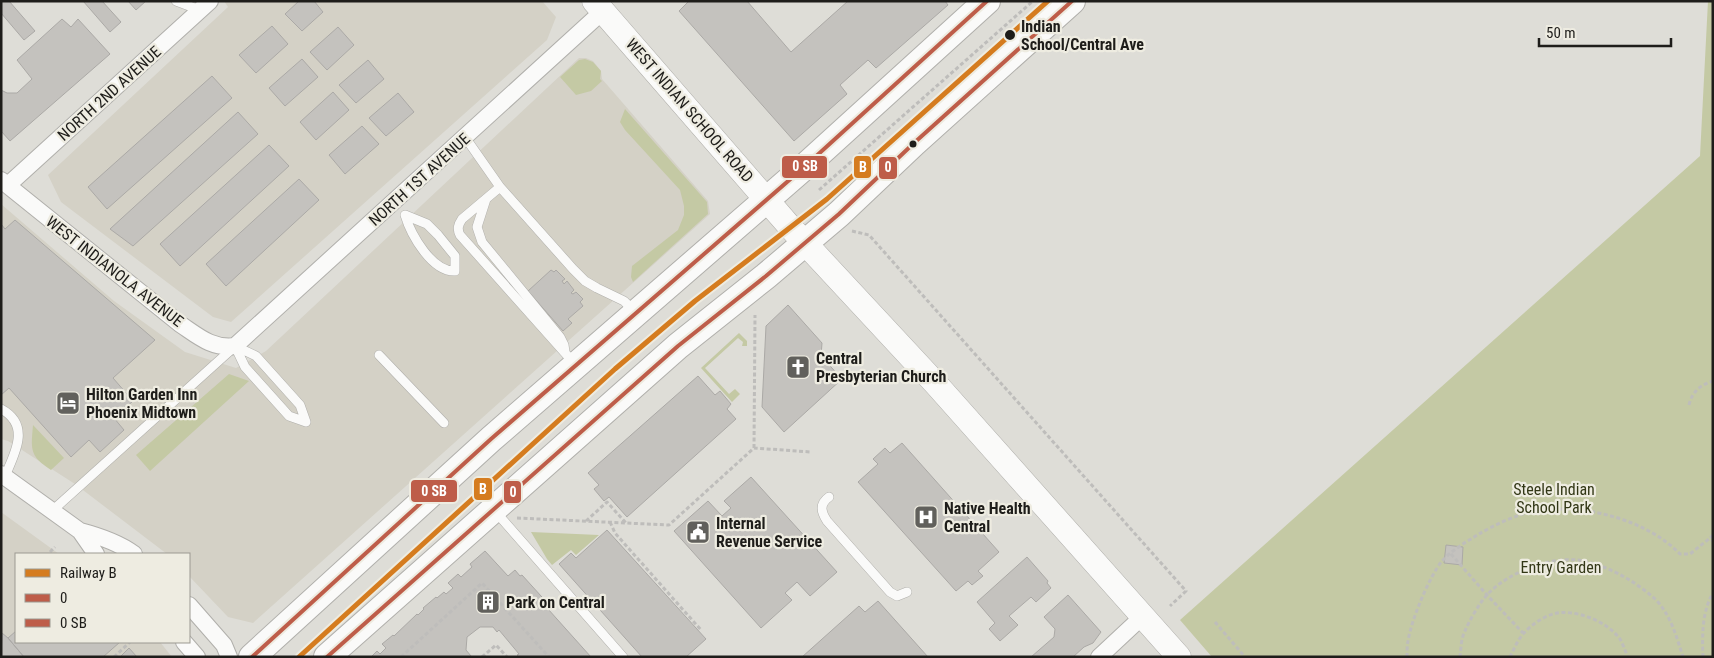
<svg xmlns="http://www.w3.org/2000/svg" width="1714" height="658" font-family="'Roboto Condensed',sans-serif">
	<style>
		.built { fill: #d4d1c6 }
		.green { fill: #c4c9a4 }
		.building { fill: #c4c2be; stroke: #aba9a6 }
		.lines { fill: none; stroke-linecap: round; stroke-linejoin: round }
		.lane-casing { stroke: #b0afab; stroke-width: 10 }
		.street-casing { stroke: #b0afab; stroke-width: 18 }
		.secondary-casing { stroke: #b0afab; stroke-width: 25 }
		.primary-casing { stroke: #b0afab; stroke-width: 28 }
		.path { stroke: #bebdbb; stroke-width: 3; stroke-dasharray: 4 2.5; stroke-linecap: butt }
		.lane { stroke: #fafaf9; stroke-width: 9 }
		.street { stroke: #fafaf9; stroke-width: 16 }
		.secondary { stroke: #fafaf9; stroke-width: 24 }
		.primary { stroke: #fafaf9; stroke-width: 26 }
		.bus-1-casing { stroke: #eeece1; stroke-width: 8 }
		.bus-2-casing { stroke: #eeece1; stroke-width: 8 }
		.bus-1 { stroke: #be5d49; stroke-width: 4 }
		.bus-2 { stroke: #be5d49; stroke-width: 4 }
		.rail-1-casing { stroke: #eeece1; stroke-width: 9 }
		.rail-1 { stroke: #d57c1f; stroke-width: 5 }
		.stop-dot { fill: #1e1d1a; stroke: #eeece1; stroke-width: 2 }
		.labels { text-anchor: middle; stroke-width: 4.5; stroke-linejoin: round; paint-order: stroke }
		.stop-label { font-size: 16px; font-weight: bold; fill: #1e1d1a; stroke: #eeece1; text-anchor: start }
		.street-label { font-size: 16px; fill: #1e1d1a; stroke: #eeece1 }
		.poi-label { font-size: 16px; font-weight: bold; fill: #1e1d1a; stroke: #eeece1; text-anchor: start }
		.park-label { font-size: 16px; fill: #323716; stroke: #eeece1 }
		.line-badge { stroke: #eeece1; stroke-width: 2 }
		.badge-label { font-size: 14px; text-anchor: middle; font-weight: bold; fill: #fff }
	</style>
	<rect width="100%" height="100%" fill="#deddd7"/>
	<!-- built -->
	<path class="built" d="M 224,1 L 542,1 L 556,17 L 547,40 L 231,322 L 213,317 L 61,202 L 48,175 L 228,7 Z
		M 579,58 L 586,58 L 593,61 L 601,71 L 602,79 L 708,201 L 710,214 L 253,623 L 228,617 L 189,576 L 189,554 L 167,554 L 75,484 L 8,441 L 1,439 L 1,204 L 114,301 L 185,352 L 236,368 L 266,351 Z
		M 1,512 L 59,554 L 16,554 L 16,642 L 160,642 L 172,657 L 1,657 Z"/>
	<!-- green -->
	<path class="green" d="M 1708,1 L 1713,1 L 1713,657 L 1212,657 L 1180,620 L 1700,156 Z
		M 585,59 L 593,62 L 601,71 L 600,79 L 602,81 L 591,91 L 576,95 L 560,77 L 579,60 Z
		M 625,109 L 707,202 L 708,214 L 633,282 L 631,277 L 632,266 L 678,230 L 684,215 L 684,206 L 680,190 L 625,130 L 620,122 Z
		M 739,333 L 747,341 L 747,346 L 742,346 L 743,342 L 738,338 L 705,368 L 729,394 L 735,389 L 740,394 L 732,402 L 701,368 Z
		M 229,374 L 249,381 L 150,471 L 136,455 Z
		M 33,425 L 64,458 L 51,470 C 29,456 31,449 33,425 Z
		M 531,532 L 599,535 L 576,555 L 571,550 L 552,565 L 547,559 Z"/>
	<!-- building -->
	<path class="building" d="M 1,1 L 9,1 L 35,31 L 24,40 L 1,13 Z
		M 83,1 L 102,1 L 121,22 L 110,32 Z
		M 128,1 L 146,1 L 136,10 Z
		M 299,1 L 314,1 L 323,12 L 302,31 L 285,14 Z
		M 689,1 L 747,1 L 791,52 L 848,1 L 945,1 L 948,5 L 876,68 L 868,60 L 840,85 L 847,94 L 794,141 L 679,11 Z
		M 62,19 L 71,27 L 78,19 L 110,54 L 10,141 L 1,131 L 1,90 L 7,93 L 17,93 L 32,79 L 17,60 Z
		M 272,26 L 288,44 L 256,73 L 239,55 Z
		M 338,27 L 354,45 L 327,70 L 310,52 Z
		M 302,59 L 318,77 L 285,106 L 269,88 Z
		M 368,60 L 384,79 L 356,103 L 339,85 Z
		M 212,76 L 232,98 L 107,209 L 88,187 Z
		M 333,92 L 349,110 L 316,140 L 300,122 Z
		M 398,93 L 414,112 L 386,136 L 369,118 Z
		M 238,112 L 258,134 L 133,246 L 110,229 Z
		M 362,126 L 379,144 L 345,174 L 329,155 Z
		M 269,145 L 289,166 L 180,266 L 160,244 Z
		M 299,179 L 319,200 L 226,286 L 206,264 Z
		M 15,220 L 155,340 L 113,378 L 133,401 L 114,418 L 124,430 L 100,452 L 89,440 L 71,457 L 9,388 L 1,395 L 1,224 L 5,229 Z
		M 551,270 L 554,272 L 556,270 L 565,279 L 562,281 L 564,284 L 567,281 L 574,290 L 571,293 L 573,294 L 576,292 L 583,299 L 580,302 L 583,306 L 568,319 L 572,323 L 563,331 L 528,291 Z
		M 788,305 L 822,343 L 821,356 L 842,379 L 784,432 L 762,407 L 766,326 Z
		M 698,376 L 715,395 L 720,391 L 731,404 L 727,409 L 736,419 L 627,517 L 609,497 L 604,501 L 594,489 L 599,485 L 588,473 Z
		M 902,443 L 999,552 L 978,571 L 983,576 L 972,585 L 968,581 L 956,591 L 858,482 L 878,464 L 873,459 L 885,448 L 890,453 Z
		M 751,477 L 837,572 L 810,596 L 797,582 L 785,593 L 792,600 L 761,628 L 674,531 L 708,501 L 722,516 L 731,508 L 724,501 Z
		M 607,530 L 706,639 L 686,657 L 642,657 L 559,564 L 571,553 L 576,558 Z
		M 1446,545 L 1463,547 L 1462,565 L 1444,563 Z
		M 485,551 L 508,576 L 515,570 L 520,576 L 522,575 L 551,607 L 548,609 L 591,657 L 519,657 L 517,655 L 519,654 L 499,630 L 497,632 L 493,627 L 480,627 L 467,637 L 466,650 L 471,656 L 470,657 L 371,657 L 377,651 L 380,654 L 386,648 L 382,644 L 393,635 L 394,636 L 417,614 L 418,615 L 424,609 L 423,608 L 436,597 L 437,598 L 444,592 L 446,594 L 453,588 L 448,583 L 458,574 L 461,577 L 472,567 L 470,564 Z
		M 1027,557 L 1048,581 L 1047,583 L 1051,588 L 1036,602 L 1031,597 L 1009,616 L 1018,625 L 1000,641 L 989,629 L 995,623 L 977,602 Z
		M 1068,595 L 1101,632 L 1093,643 L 1084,647 L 1073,657 L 1031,657 L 1054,637 L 1055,629 L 1044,617 Z
		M 878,601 L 928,657 L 802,657 L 859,606 L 865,612 Z
		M 16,631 L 16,642 L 120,642 L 103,657 L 24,657 L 8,638 Z
		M 2,633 L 8,638 L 24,657 L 1,657 Z
		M 129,648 L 137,657 L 120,657 Z"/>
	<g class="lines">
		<!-- lane casing -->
		<g class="lane-casing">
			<path id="lane" d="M 176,1 L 200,10
				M 465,137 L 500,187 L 573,269 L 585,281 L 597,288 L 624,301 L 635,312
				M 500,187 L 462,219 C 458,225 457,229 460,235 L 574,363
				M 486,199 L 477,227 L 482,242 L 560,337 L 564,345 L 565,352
				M 405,215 L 427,224 L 438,235 L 455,256 L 455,271 C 432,272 411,235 405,215 Z
				M 235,346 L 245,367 L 289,416 L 306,422
				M 235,346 L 256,356 L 300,405 L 306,422
				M 379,355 L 444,423
				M 1,409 C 31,425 15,453 5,476
				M 829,497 C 819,504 821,512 827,521 L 890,592 L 897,596 L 907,592
				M 53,510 L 233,348
				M 495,511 L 623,657"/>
		</g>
		<!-- street casing -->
		<g class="street-casing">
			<path id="street" d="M 1,180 L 180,324 C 198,336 212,349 235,346 L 603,11
				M 8,185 L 210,1
				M 1,474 L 80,531 L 96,554
				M 80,531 C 99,536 118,542 134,554
				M 189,605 L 224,645 L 229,657
				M 184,642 L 197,657
				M 1099,657 L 1143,616"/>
		</g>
		<!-- secondary casing -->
		<g class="secondary-casing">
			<path id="secondary" d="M 594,1 L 791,228 L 936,384 L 1179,657"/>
		</g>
		<!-- primary casing -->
		<g class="primary-casing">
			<path id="primary" d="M 252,657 L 491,439 L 802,169 L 987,1
				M 327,657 L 678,346 L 766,276 L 839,214 L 914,143 L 1072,1"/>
		</g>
		<!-- path -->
		<path class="path" d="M 819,190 L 1033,1
			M 852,231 L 869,235 L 1186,591 L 1170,606
			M 1689,405 C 1692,392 1700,385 1713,381
			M 754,448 L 755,315
			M 517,518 L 669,525 L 754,448 L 811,452
			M 586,521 L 607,502 L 626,523
			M 610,522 L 615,533 L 701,630
			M 1713,535 L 1710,538 L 1713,541
			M 50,552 L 55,547
			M 1451,554 L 1487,595 L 1523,633
			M 1215,622 L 1245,657
			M 114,657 L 130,642
			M 401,657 L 482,583 L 549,657
			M 482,657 L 496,645 L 507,657
			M 1407,657 C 1407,652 1407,646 1408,641 C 1411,621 1429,577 1442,561 C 1452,550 1466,542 1479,534 C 1494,525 1518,514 1535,511 C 1582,503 1646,519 1680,554 L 1690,554 L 1710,538
			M 1460,657 C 1461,649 1461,638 1465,631 C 1469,621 1480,602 1487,595 C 1507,573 1548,557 1577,560 C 1605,564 1634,580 1655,599 C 1670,613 1677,638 1683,657
			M 1510,657 C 1514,649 1518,639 1524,633 C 1531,625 1543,617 1553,614 C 1574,608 1607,621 1620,639 C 1623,644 1625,651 1628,657
			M 1703,657 C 1702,636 1702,611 1713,593"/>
		<!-- lane -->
		<use href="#lane" class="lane"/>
		<!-- street -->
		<use href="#street" class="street"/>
		<!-- secondary -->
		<use href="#secondary" class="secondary"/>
		<!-- primary -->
		<use href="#primary" class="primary"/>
		<!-- bus-1 casing -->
		<g class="bus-1-casing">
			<path id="bus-1" d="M 327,657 L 678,346 L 766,276 L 839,214 L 914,143 L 1072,1"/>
		</g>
		<!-- bus-2 casing -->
		<g class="bus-2-casing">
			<path id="bus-2" d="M 252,657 L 491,439 L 802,169 L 987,1"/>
		</g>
		<!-- bus-1 -->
		<use href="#bus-1" class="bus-1"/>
		<!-- bus-2 -->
		<use href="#bus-2" class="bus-2"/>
		<!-- rail-1 casing -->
		<g class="rail-1-casing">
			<path id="rail-1" d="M 299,657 L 615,369 L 695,301 L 827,199 L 1048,1"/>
		</g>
		<!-- rail-1 -->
		<use href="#rail-1" class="rail-1"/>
	</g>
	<!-- icons -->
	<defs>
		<g id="church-square" transform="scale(1.25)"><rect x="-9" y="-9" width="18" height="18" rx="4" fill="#61605c" stroke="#eeece1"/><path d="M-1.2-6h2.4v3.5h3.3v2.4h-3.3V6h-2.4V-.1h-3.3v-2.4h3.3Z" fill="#fff"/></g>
		<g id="hotel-square" transform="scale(1.25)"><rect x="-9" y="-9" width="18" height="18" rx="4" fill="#61605c" stroke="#eeece1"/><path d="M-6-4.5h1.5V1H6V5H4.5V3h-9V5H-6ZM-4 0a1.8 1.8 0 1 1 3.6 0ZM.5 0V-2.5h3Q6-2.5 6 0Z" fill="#fff"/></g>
		<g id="hospital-square" transform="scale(1.25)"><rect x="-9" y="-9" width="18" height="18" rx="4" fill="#61605c" stroke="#eeece1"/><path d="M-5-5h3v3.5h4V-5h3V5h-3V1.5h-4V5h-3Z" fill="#fff"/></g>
		<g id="civic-square" transform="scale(1.25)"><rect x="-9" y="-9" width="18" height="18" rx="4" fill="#61605c" stroke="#eeece1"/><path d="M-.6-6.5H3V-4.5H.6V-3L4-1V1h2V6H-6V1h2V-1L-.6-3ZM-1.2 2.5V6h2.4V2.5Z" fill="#fff"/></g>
		<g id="building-square" transform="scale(1.25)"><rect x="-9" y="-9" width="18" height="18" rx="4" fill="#61605c" stroke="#eeece1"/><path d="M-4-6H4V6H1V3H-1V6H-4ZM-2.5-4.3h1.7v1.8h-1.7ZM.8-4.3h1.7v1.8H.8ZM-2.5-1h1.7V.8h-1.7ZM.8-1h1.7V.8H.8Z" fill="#fff"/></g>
	</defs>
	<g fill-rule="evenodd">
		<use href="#church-square" x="798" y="367"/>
		<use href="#hotel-square" x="68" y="403"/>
		<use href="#hospital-square" x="926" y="517"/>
		<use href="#civic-square" x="698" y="532"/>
		<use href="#building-square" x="488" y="602"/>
	</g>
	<!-- markers -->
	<g class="stop-dot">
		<circle cx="1010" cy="35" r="6"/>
		<circle cx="913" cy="144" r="4.5"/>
	</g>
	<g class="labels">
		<!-- stop labels -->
		<g class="stop-label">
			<text x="1021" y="32">Indian<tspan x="1021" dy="18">School/Central Ave</tspan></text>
		</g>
		<!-- street labels -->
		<g class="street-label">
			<text transform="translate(109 93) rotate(-42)" y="6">NORTH 2ND AVENUE</text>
			<text transform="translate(690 110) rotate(49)" y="6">WEST INDIAN SCHOOL ROAD</text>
			<text transform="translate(419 179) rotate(-42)" y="6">NORTH 1ST AVENUE</text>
			<text transform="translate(115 271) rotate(38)" y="6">WEST INDIANOLA AVENUE</text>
		</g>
		<!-- poi labels -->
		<g class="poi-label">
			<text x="816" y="364">Central<tspan x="816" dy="18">Presbyterian Church</tspan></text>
			<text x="86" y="400">Hilton Garden Inn<tspan x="86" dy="18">Phoenix Midtown</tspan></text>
			<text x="944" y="514">Native Health<tspan x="944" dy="18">Central</tspan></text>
			<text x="716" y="529">Internal<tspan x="716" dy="18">Revenue Service</tspan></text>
			<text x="506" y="608">Park on Central</text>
		</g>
		<!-- park labels -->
		<g class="park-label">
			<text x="1554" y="495">Steele Indian<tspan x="1554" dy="18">School Park</tspan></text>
			<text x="1561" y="573">Entry Garden</text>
		</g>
	</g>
	<g class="line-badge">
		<rect x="781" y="155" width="47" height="24" rx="5" fill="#be5d49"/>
		<rect x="853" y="155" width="19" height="24" rx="5" fill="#d57c1f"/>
		<rect x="878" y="156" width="20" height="24" rx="5" fill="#be5d49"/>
		<rect x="473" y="477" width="20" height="24" rx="5" fill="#d57c1f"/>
		<rect x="410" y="479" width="48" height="24" rx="5" fill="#be5d49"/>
		<rect x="503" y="480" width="19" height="24" rx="5" fill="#be5d49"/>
	</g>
	<g class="badge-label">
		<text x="805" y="171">0 SB</text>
		<text x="863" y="172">B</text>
		<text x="888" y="172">0</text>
		<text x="483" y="494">B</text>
		<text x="434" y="496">0 SB</text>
		<text x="513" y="497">0</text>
	</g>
	<!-- border -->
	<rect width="1714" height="658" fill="none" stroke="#1e1d1a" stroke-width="5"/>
	<!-- legend -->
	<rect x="15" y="553" width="175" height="90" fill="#eeece1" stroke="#9b9991"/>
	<rect x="25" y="569" width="25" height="8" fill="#d57c1f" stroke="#9b9991"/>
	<text x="60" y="578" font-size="15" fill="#1e1d1a">Railway B</text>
	<rect x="25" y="594" width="25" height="8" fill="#be5d49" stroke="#9b9991"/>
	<text x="60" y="603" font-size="15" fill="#1e1d1a">0</text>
	<rect x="25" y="619" width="25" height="8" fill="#be5d49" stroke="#9b9991"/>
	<text x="60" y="628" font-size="15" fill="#1e1d1a">0 SB</text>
	<!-- scale -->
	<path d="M1539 38v8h132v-8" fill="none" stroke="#1e1d1a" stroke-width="2.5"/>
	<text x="1546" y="38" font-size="15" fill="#1e1d1a" stroke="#eeece1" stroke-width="4" paint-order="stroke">50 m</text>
</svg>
